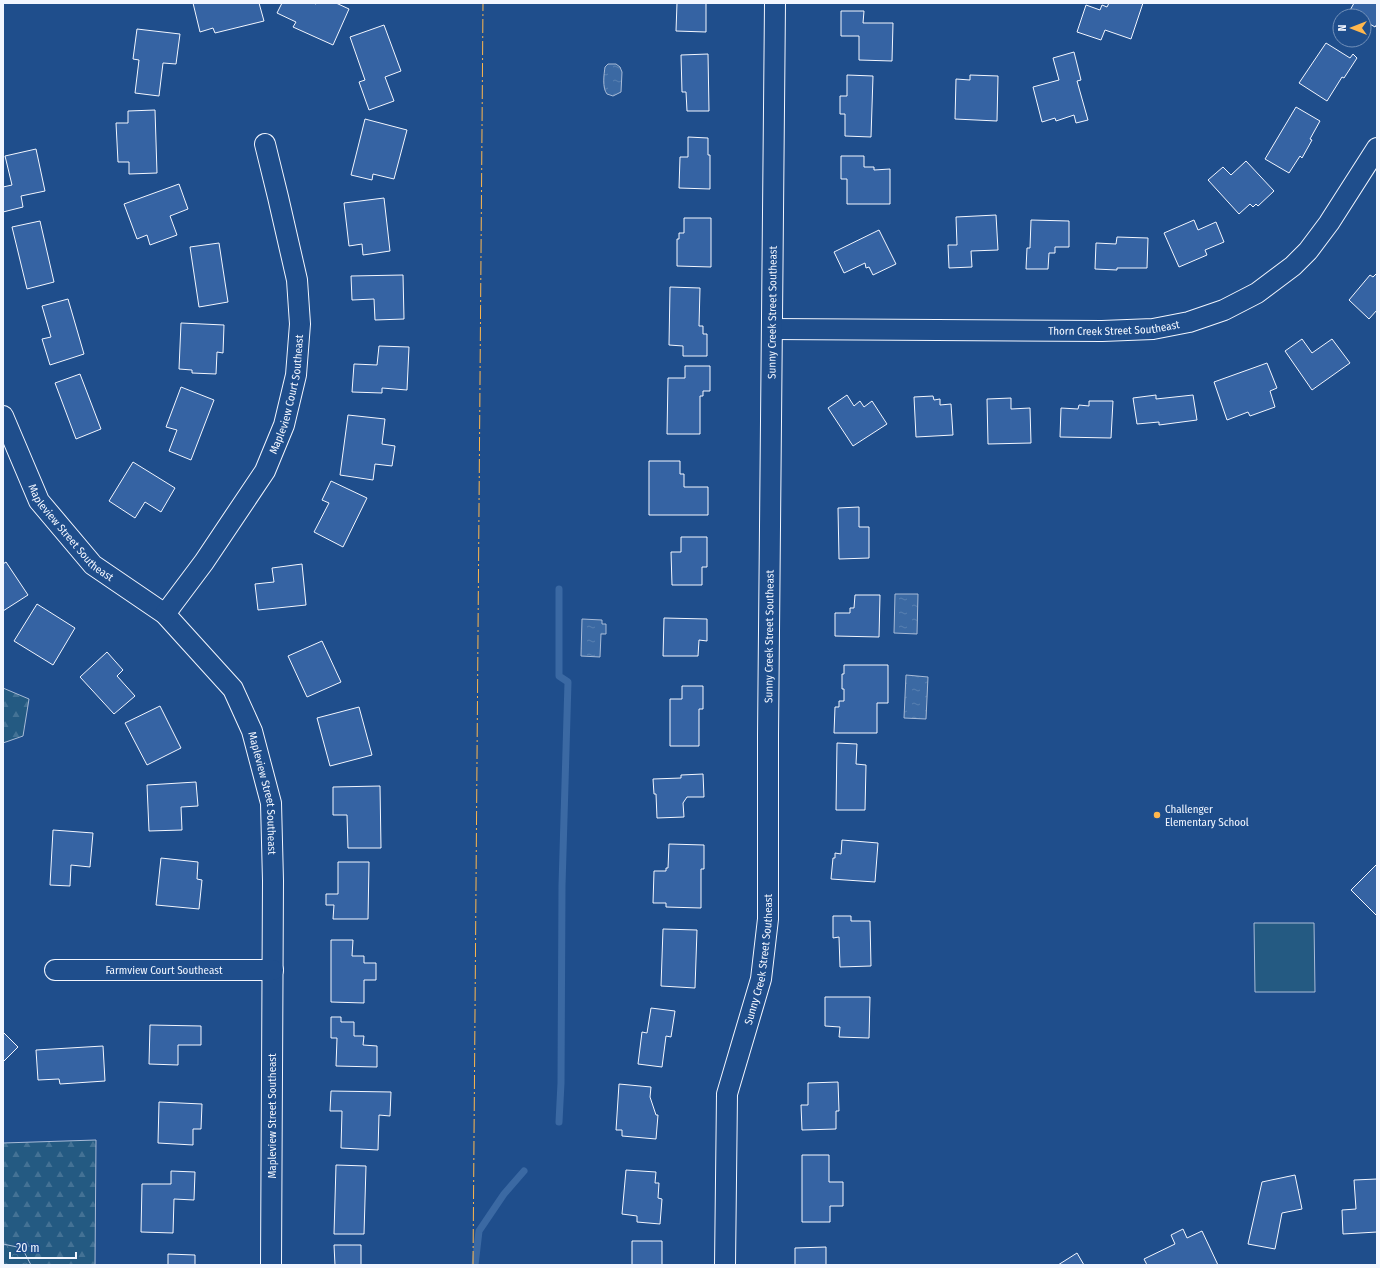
<svg xmlns="http://www.w3.org/2000/svg" width="1380" height="1268" font-family="'Fira Sans Condensed',sans-serif">
	<style>
		.forest { fill: url(#forest-firs); stroke: #a8bbd7 }
		.park { fill: url(#park-crowns); stroke: #a8bbd7 }
		.pitch { fill: #245a82; stroke: #a8bbd7 }
		.water { fill: url(#water-ripples); stroke: #a8bbd7 }
		.lines { fill: none; stroke-linecap: round; stroke-linejoin: round }
		.stream { stroke: #3b69a3; stroke-width: 7 }
		.building { fill: #3563a3; stroke: #f2f6ff }
		.street-casing { stroke: #f2f6ff; stroke-width: 22 }
		.street { stroke: #1f4e8c; stroke-width: 20 }
		.power { stroke: #ffb74d; stroke-width: 1; stroke-dasharray: 14 3 2 3; stroke-linecap: butt }
		.poi-dot { fill: #ffb74d; stroke: #1f4e8c; stroke-width: 1.5 }
		.labels { text-anchor: middle; stroke-width: 3; stroke-linejoin: round; paint-order: stroke }
		.street-label { font-size: 11px; fill: #f2f6ff; stroke: #1f4e8c }
		.poi-label { font-size: 11px; fill: #f2f6ff; stroke: #1f4e8c; text-anchor: start }
	</style>
	<defs>
		<pattern id="forest-firs" width="22" height="20" patternUnits="userSpaceOnUse"><rect width="22" height="20" fill="#245a82"/><path d="M5 1l3.5 6h-7zM16 11l3.5 6h-7z" fill="#447295"/></pattern>
		<pattern id="park-crowns" width="20" height="18" patternUnits="userSpaceOnUse"><rect width="20" height="18" fill="#245a82"/><path d="M2 6a3 3 0 1 1 6 0M12 15a3 3 0 1 1 6 0" fill="none" stroke="#447295"/></pattern>
		<pattern id="water-ripples" width="26" height="14" patternUnits="userSpaceOnUse"><rect width="26" height="14" fill="#3b69a3"/><path d="M2 4q2-2 4 0t4 0M15 11q2-2 4 0t4 0" fill="none" stroke="#587fb1"/></pattern>
	</defs>
	<rect width="100%" height="100%" fill="#1f4e8c"/>
	<!-- forest -->
	<path class="forest" d="M 3,688 L 29,699 L 23,736 L 3,743 Z
		M 96,1140 L 95,1265 L 3,1265 L 3,1143 Z"/>
	<!-- park -->
	<path class="park" d="M 3,1244 L 22,1248 L 31,1265 L 3,1265 Z"/>
	<!-- pitch -->
	<path class="pitch" d="M 1254,923 L 1314,923 L 1315,992 L 1255,992 Z"/>
	<!-- water -->
	<path class="water" d="M 608,64 L 616,64 L 620,67 L 622,72 L 621,92 L 613,96 L 607,94 C 602,88 604,74 605,67 Z
		M 895,594 L 918,594 L 917,634 L 894,633 Z
		M 582,619 L 602,620 L 602,624 L 606,624 L 606,634 L 601,634 L 600,657 L 581,656 Z
		M 906,675 L 928,677 L 926,719 L 904,718 Z"/>
	<g class="lines">
		<!-- stream -->
		<path class="stream" d="M 559,589 L 559,676 L 568,682 L 562,886 L 561,1083 L 559,1122
			M 475,1265 L 479,1231 L 504,1194 L 524,1171"/>
	</g>
	<!-- building -->
	<path class="building" d="M 193,3 L 259,3 L 264,21 L 215,33 L 213,28 L 200,32 Z
		M 282,3 L 313,3 L 316,4 L 317,3 L 336,3 L 349,9 L 333,45 L 293,27 L 296,22 L 277,13 Z
		M 677,3 L 706,3 L 706,32 L 676,31 Z
		M 1109,3 L 1143,3 L 1131,39 L 1105,30 L 1101,40 L 1077,32 L 1086,5 L 1100,10 L 1102,5 L 1107,7 Z
		M 1354,3 L 1377,3 L 1377,24 L 1375,27 L 1368,23 L 1364,29 L 1364,16 L 1347,16 Z
		M 841,11 L 864,11 L 863,23 L 893,23 L 892,61 L 859,60 L 859,36 L 841,36 Z
		M 384,25 L 401,71 L 385,77 L 394,101 L 369,110 L 359,82 L 365,80 L 350,37 Z
		M 137,29 L 180,34 L 176,64 L 163,63 L 159,96 L 135,93 L 139,60 L 133,59 Z
		M 1326,43 L 1350,58 L 1353,54 L 1357,58 L 1344,78 L 1342,77 L 1327,101 L 1299,83 Z
		M 1074,52 L 1081,80 L 1077,81 L 1088,120 L 1076,123 L 1074,115 L 1056,121 L 1055,118 L 1042,122 L 1033,87 L 1059,80 L 1053,58 Z
		M 708,54 L 709,111 L 687,111 L 686,92 L 682,92 L 681,55 Z
		M 847,75 L 873,76 L 871,137 L 845,136 L 845,114 L 840,114 L 840,96 L 847,96 Z
		M 970,75 L 998,76 L 997,121 L 955,119 L 956,79 L 970,80 Z
		M 1296,107 L 1320,121 L 1310,139 L 1312,140 L 1302,158 L 1300,156 L 1289,173 L 1265,159 Z
		M 155,110 L 157,173 L 129,174 L 129,162 L 118,162 L 116,123 L 128,123 L 128,111 Z
		M 365,119 L 407,130 L 394,179 L 373,174 L 372,180 L 351,175 Z
		M 688,137 L 708,138 L 708,155 L 710,155 L 710,189 L 679,188 L 680,157 L 688,157 Z
		M 36,149 L 45,191 L 21,196 L 23,207 L 3,212 L 3,187 L 12,185 L 5,156 Z
		M 841,156 L 864,156 L 864,167 L 874,167 L 874,170 L 890,169 L 890,204 L 847,204 L 847,179 L 841,179 Z
		M 1246,161 L 1274,191 L 1258,206 L 1256,204 L 1253,207 L 1250,204 L 1239,214 L 1208,180 L 1223,167 L 1231,175 Z
		M 179,184 L 188,209 L 170,216 L 177,235 L 150,245 L 147,235 L 137,239 L 124,204 Z
		M 384,198 L 390,251 L 363,255 L 362,244 L 349,246 L 344,203 Z
		M 996,215 L 998,250 L 971,251 L 972,267 L 949,268 L 948,245 L 957,245 L 956,217 Z
		M 684,218 L 711,218 L 711,267 L 677,266 L 677,239 L 679,239 L 679,233 L 684,233 Z
		M 1031,220 L 1069,221 L 1069,247 L 1055,247 L 1055,253 L 1049,253 L 1048,269 L 1026,269 L 1027,248 L 1030,248 Z
		M 1194,220 L 1198,230 L 1216,222 L 1224,242 L 1205,250 L 1207,255 L 1179,267 L 1164,233 Z
		M 40,221 L 54,282 L 27,289 L 12,227 Z
		M 879,230 L 896,264 L 873,275 L 869,267 L 866,268 L 865,263 L 844,273 L 834,252 Z
		M 1117,237 L 1148,238 L 1147,268 L 1117,268 L 1117,270 L 1095,269 L 1096,243 L 1116,244 Z
		M 219,243 L 228,302 L 199,307 L 190,247 Z
		M 1377,273 L 1377,310 L 1369,319 L 1349,300 L 1370,275 L 1373,277 Z
		M 403,275 L 404,319 L 375,320 L 374,299 L 352,300 L 351,276 Z
		M 670,287 L 700,288 L 699,326 L 703,326 L 703,334 L 707,334 L 707,356 L 683,356 L 683,346 L 669,345 Z
		M 68,299 L 84,354 L 50,365 L 42,339 L 51,337 L 42,306 Z
		M 181,323 L 224,325 L 223,353 L 217,352 L 216,374 L 192,373 L 192,370 L 179,369 Z
		M 1302,339 L 1312,353 L 1332,339 L 1350,363 L 1312,390 L 1285,351 Z
		M 379,346 L 409,347 L 407,390 L 382,388 L 382,393 L 352,392 L 354,364 L 377,365 Z
		M 1267,363 L 1277,388 L 1270,391 L 1275,407 L 1250,416 L 1248,412 L 1227,420 L 1214,382 Z
		M 685,366 L 710,366 L 710,391 L 703,391 L 703,396 L 700,396 L 700,434 L 667,434 L 668,378 L 685,378 Z
		M 80,374 L 101,429 L 76,439 L 55,383 Z
		M 181,387 L 214,400 L 191,460 L 169,451 L 177,430 L 166,427 Z
		M 847,395 L 854,406 L 860,401 L 864,407 L 872,401 L 887,424 L 853,446 L 828,408 Z
		M 1156,395 L 1156,399 L 1193,395 L 1197,420 L 1159,425 L 1159,422 L 1137,424 L 1133,398 Z
		M 933,396 L 934,400 L 940,399 L 940,405 L 951,404 L 953,435 L 916,437 L 914,397 Z
		M 1011,398 L 1011,409 L 1030,408 L 1031,443 L 988,444 L 987,399 Z
		M 1089,401 L 1113,401 L 1111,438 L 1060,437 L 1061,408 L 1078,409 L 1079,405 L 1089,406 Z
		M 348,415 L 385,419 L 382,444 L 395,446 L 392,466 L 375,464 L 373,480 L 340,475 Z
		M 649,461 L 680,461 L 680,474 L 684,474 L 684,487 L 708,487 L 708,515 L 649,515 Z
		M 133,462 L 175,488 L 161,512 L 145,502 L 135,518 L 109,501 Z
		M 331,481 L 367,498 L 343,547 L 314,532 L 329,503 L 322,500 Z
		M 859,507 L 859,527 L 869,527 L 869,558 L 839,559 L 838,508 Z
		M 681,537 L 707,537 L 707,567 L 702,567 L 702,585 L 672,585 L 671,552 L 681,552 Z
		M 6,562 L 28,595 L 3,611 L 3,564 Z
		M 302,564 L 306,605 L 258,610 L 255,584 L 274,582 L 272,568 Z
		M 855,595 L 880,595 L 879,637 L 835,636 L 835,613 L 850,613 L 850,608 L 854,608 Z
		M 37,604 L 75,628 L 53,665 L 14,641 Z
		M 664,618 L 707,619 L 707,641 L 699,640 L 698,656 L 663,656 Z
		M 322,641 L 341,682 L 307,697 L 288,656 Z
		M 107,652 L 123,670 L 117,676 L 135,696 L 114,714 L 80,677 Z
		M 844,665 L 888,665 L 888,703 L 877,703 L 877,733 L 834,733 L 835,707 L 839,707 L 839,701 L 844,701 L 844,689 L 842,689 L 842,674 L 844,674 Z
		M 682,686 L 703,686 L 703,709 L 699,709 L 699,746 L 670,746 L 670,699 L 682,699 Z
		M 160,706 L 181,748 L 147,765 L 125,723 Z
		M 359,707 L 372,755 L 330,766 L 317,718 Z
		M 837,743 L 857,744 L 856,764 L 866,765 L 865,810 L 836,810 Z
		M 703,774 L 704,797 L 687,797 L 683,803 L 684,817 L 657,818 L 656,794 L 654,794 L 653,779 L 681,778 L 681,775 Z
		M 196,782 L 198,806 L 181,807 L 182,830 L 149,831 L 147,785 Z
		M 380,786 L 381,848 L 348,848 L 347,815 L 333,815 L 333,787 Z
		M 53,830 L 93,833 L 90,867 L 71,865 L 70,886 L 50,885 Z
		M 842,840 L 878,843 L 875,882 L 831,879 L 833,858 L 835,858 L 835,853 L 841,854 Z
		M 669,844 L 704,845 L 704,869 L 701,869 L 701,908 L 666,907 L 666,903 L 653,903 L 654,871 L 666,871 L 666,868 L 668,868 Z
		M 161,858 L 198,862 L 197,879 L 202,880 L 199,909 L 156,905 Z
		M 338,862 L 369,862 L 368,919 L 333,919 L 334,905 L 326,905 L 326,894 L 338,894 Z
		M 1377,864 L 1377,916 L 1351,890 Z
		M 833,916 L 851,916 L 851,921 L 870,921 L 871,966 L 840,967 L 839,937 L 833,938 Z
		M 663,929 L 697,930 L 695,988 L 661,986 Z
		M 331,940 L 353,940 L 352,956 L 364,956 L 364,963 L 376,963 L 376,980 L 364,980 L 364,1003 L 331,1002 Z
		M 825,997 L 870,997 L 869,1038 L 839,1037 L 840,1027 L 825,1026 Z
		M 651,1008 L 675,1011 L 671,1037 L 666,1036 L 662,1067 L 638,1064 L 642,1032 L 647,1033 Z
		M 331,1017 L 341,1017 L 341,1022 L 354,1022 L 354,1036 L 364,1036 L 363,1045 L 377,1046 L 377,1067 L 336,1066 L 337,1038 L 331,1038 Z
		M 150,1025 L 201,1026 L 201,1045 L 178,1045 L 178,1065 L 149,1064 Z
		M 3,1032 L 18,1047 L 3,1062 Z
		M 103,1046 L 105,1081 L 60,1084 L 59,1079 L 38,1080 L 36,1050 Z
		M 838,1082 L 839,1111 L 836,1111 L 836,1129 L 802,1130 L 801,1105 L 808,1105 L 808,1083 Z
		M 619,1084 L 651,1087 L 650,1097 L 656,1115 L 658,1115 L 656,1139 L 622,1136 L 622,1130 L 616,1130 Z
		M 331,1091 L 391,1092 L 390,1116 L 379,1115 L 378,1150 L 341,1148 L 342,1111 L 330,1111 Z
		M 159,1102 L 202,1104 L 201,1129 L 193,1129 L 193,1145 L 158,1143 Z
		M 802,1155 L 829,1155 L 829,1182 L 843,1182 L 843,1206 L 830,1206 L 830,1222 L 802,1222 Z
		M 336,1165 L 366,1166 L 364,1234 L 334,1234 Z
		M 626,1170 L 656,1172 L 655,1183 L 659,1183 L 658,1198 L 662,1199 L 660,1224 L 637,1222 L 637,1216 L 622,1214 Z
		M 171,1171 L 195,1172 L 194,1200 L 174,1199 L 173,1233 L 141,1232 L 142,1184 L 171,1184 Z
		M 1295,1175 L 1302,1209 L 1282,1213 L 1275,1249 L 1248,1244 L 1262,1182 Z
		M 1377,1179 L 1377,1232 L 1343,1234 L 1342,1210 L 1356,1209 L 1354,1180 Z
		M 1183,1229 L 1187,1238 L 1202,1231 L 1218,1265 L 1147,1265 L 1144,1259 L 1175,1244 L 1171,1235 Z
		M 632,1241 L 662,1241 L 662,1265 L 632,1265 Z
		M 334,1245 L 361,1245 L 361,1265 L 365,1265 L 335,1265 Z
		M 826,1247 L 826,1265 L 795,1265 L 795,1248 Z
		M 1077,1253 L 1084,1265 L 1058,1265 Z
		M 168,1254 L 195,1255 L 195,1265 L 168,1265 Z"/>
	<g class="lines">
		<!-- street casing -->
		<g class="street-casing">
			<g id="street">
				<path id="s1" d="M 773,329 L 1102,331 L 1153,329 L 1189,322 L 1224,310 L 1257,293 L 1293,266 L 1308,251 L 1329,223 L 1377,148"/>
				<path id="s2" d="M 3,416 L 39,501 L 93,565 L 165,614 L 233,689 L 252,731 L 271,803 L 273,881 L 271,1265"/>
				<path id="s3" d="M 165,614 L 204,562 L 265,471 L 284,425 L 296,375 L 300,324 L 297,280 L 278,197 L 265,144"/>
				<path id="s4" d="M 55,970 L 273,970"/>
				<path id="s5" d="M 725,1265 L 727,1094 L 761,979 L 768,919 L 768,736 L 775,3"/>
			</g>
		</g>
		<!-- street -->
		<use href="#street" class="street"/>
		<!-- power -->
		<path class="power" d="M 473,1265 L 483,3"/>
	</g>
	<!-- markers -->
	<circle class="poi-dot" cx="1157" cy="815" r="4"/>
	<g class="labels">
		<!-- street labels -->
		<g class="street-label">
			<text dy="4" stroke="none"><textPath href="#s5" startOffset="958">Sunny Creek Street Southeast</textPath></text>
			<text dy="4" stroke="none"><textPath href="#s1" startOffset="341">Thorn Creek Street Southeast</textPath></text>
			<text dy="4" stroke="none"><textPath href="#s3" startOffset="255">Mapleview Court Southeast</textPath></text>
			<text dy="4" stroke="none"><textPath href="#s2" startOffset="137">Mapleview Street Southeast</textPath></text>
			<text dy="4" stroke="none"><textPath href="#s5" startOffset="634">Sunny Creek Street Southeast</textPath></text>
			<text dy="4" stroke="none"><textPath href="#s2" startOffset="474">Mapleview Street Southeast</textPath></text>
			<text dy="4" stroke="none"><textPath href="#s5" startOffset="310">Sunny Creek Street Southeast</textPath></text>
			<text dy="4" stroke="none"><textPath href="#s4" startOffset="109">Farmview Court Southeast</textPath></text>
			<text transform="translate(272 1116) rotate(-90)" y="4">Mapleview Street Southeast</text>
		</g>
		<!-- poi labels -->
		<g class="poi-label">
			<text x="1165" y="813">Challenger<tspan x="1165" dy="13">Elementary School</tspan></text>
		</g>
	</g>
	<!-- border -->
	<rect width="1380" height="1268" fill="none" stroke="#f2f6ff" stroke-width="8"/>
	<!-- north arrow -->
	<g transform="translate(1352 28) rotate(270)"><circle r="19" fill="#1f4e8c" stroke="#7391ba"/>
	<path d="M0-3L7 15L0 10L-7 15Z" fill="#ffb74d"/>
	<text y="-6" font-size="11" font-weight="bold" text-anchor="middle" fill="#f2f6ff">N</text>
	</g>
	<!-- scale -->
	<path d="M10 1252v6h66v-6" fill="none" stroke="#f2f6ff" stroke-width="2"/>
	<text x="16" y="1252" font-size="12" fill="#f2f6ff" stroke="#1f4e8c" stroke-width="3" paint-order="stroke">20 m</text>
</svg>
